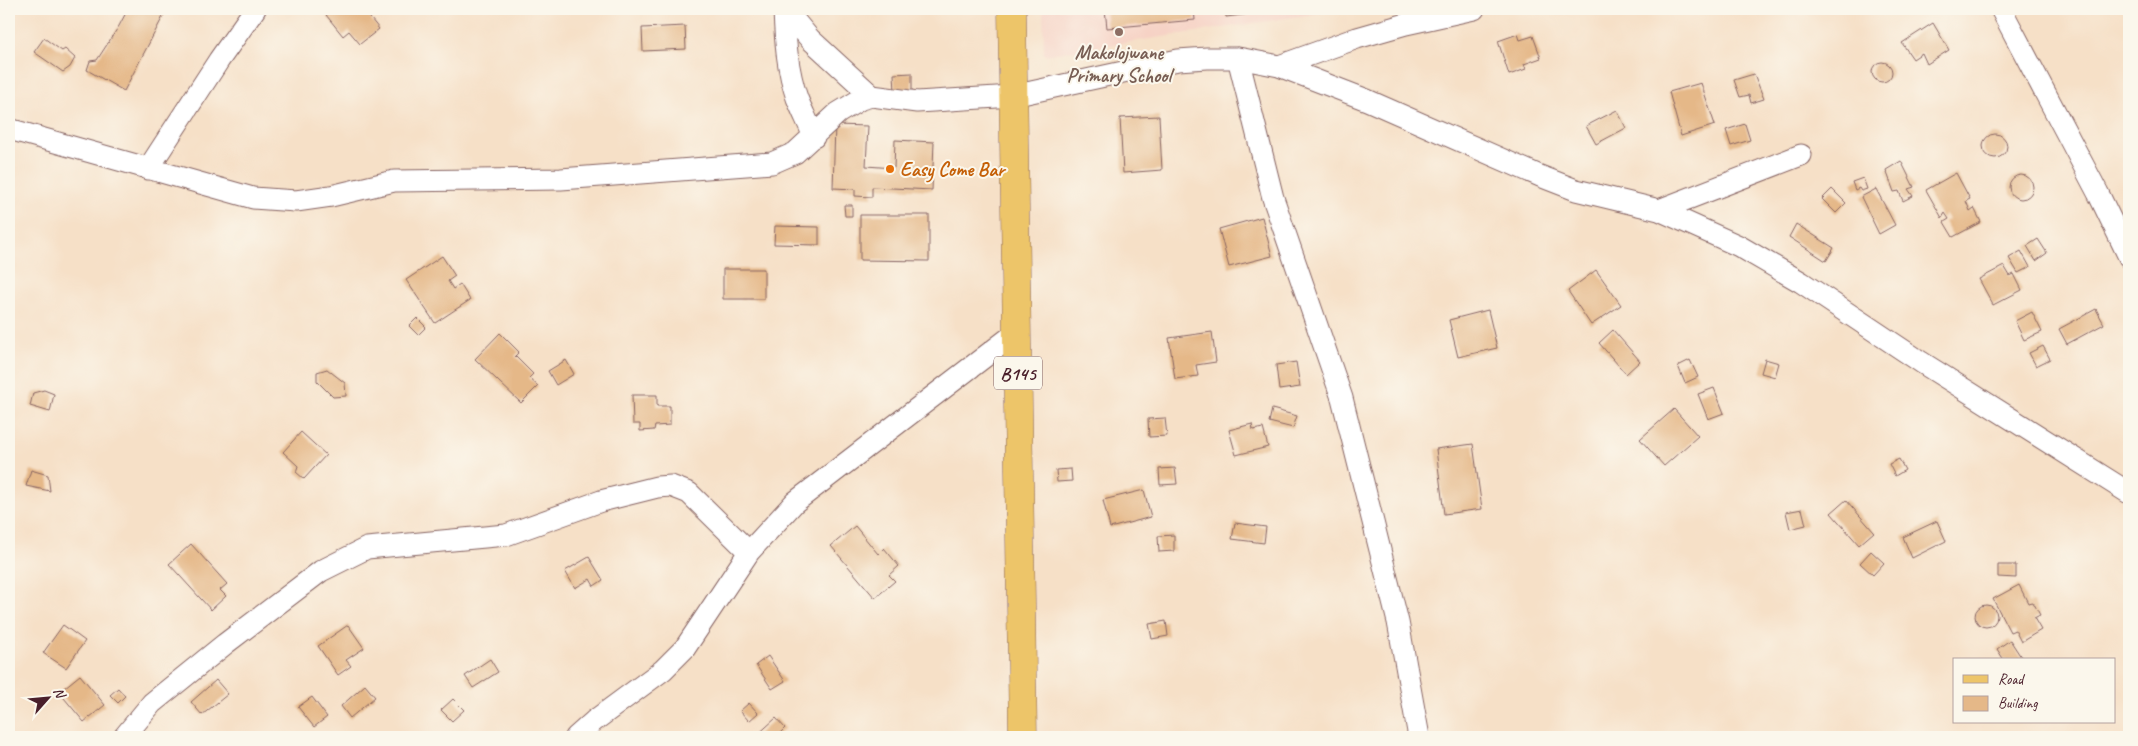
<svg xmlns="http://www.w3.org/2000/svg" width="2138" height="746" font-family="Caveat,sans-serif">
	<style>
		.built { fill: #f6d2c5 }
		.building { fill: #e5b888 }
		.lines { fill: none; stroke-linecap: round; stroke-linejoin: round }
		.street-casing { stroke: #866362; stroke-width: 23 }
		.primary-casing { stroke: #866362; stroke-width: 29 }
		.street { stroke: #fff; stroke-width: 21 }
		.primary { stroke: #edc569; stroke-width: 28 }
		.education-dot { fill: #8d6e63; stroke: #fbf7ec; stroke-width: 2 }
		.food-dot { fill: #e8710a; stroke: #fbf7ec; stroke-width: 2 }
		.labels { text-anchor: middle; stroke-width: 4; stroke-linejoin: round; paint-order: stroke }
		.shield { fill: #fbf7ec; stroke: #7f6065; stroke-width: 1 }
		.shield-label { font-size: 19px; font-weight: bold; fill: #4a1f2b }
		.education-label { font-size: 20px; font-weight: bold; fill: #785e54; stroke: #fbf7ec }
		.food-label { font-size: 20px; font-weight: bold; fill: #c56008; stroke: #fbf7ec; text-anchor: start }
	</style>
	<rect width="100%" height="100%" fill="#fbf7ec"/>
	<filter id="ink" filterUnits="userSpaceOnUse"><feTurbulence type="fractalNoise" baseFrequency=".02" numOctaves="2"/><feDisplacementMap in="SourceGraphic" scale="10" xChannelSelector="R" yChannelSelector="G"/><feConvolveMatrix kernelMatrix="1 2 1 2 8 2 1 2 1" color-interpolation-filters="sRGB"/></filter>
	<filter id="wash" filterUnits="userSpaceOnUse"><feTurbulence type="fractalNoise" baseFrequency=".0096" numOctaves="4" result="noise"/><feDisplacementMap in="SourceGraphic" scale="20" xChannelSelector="R" yChannelSelector="G"/><feGaussianBlur stdDeviation="1.12" result="paint"/><feColorMatrix in="noise" values="0 0 0 0 0 0 0 0 0 0 0 0 0 0 0 0 0 1.4 0 .05"/><feComposite in="paint" operator="in"/></filter>
	<g filter="url(#wash)">
		<rect width="100%" height="100%" fill="#f6e0c7"/>
		<!-- built -->
		<path class="built" d="M 1043,9 L 1347,9 L 1044,55 Z"/>
		<g id="blocks">
			<!-- building -->
			<path class="building" d="M 128,9 L 167,9 L 124,91 L 87,70 L 90,61 L 97,60 L 119,26 Z
				M 329,9 L 363,9 L 379,29 L 360,44 L 349,31 L 343,36 L 326,15 L 331,12 Z
				M 1105,9 L 1194,9 L 1195,20 L 1107,28 Z
				M 1225,9 L 1282,9 L 1282,10 L 1226,17 Z
				M 1933,23 L 1949,50 L 1927,64 L 1922,53 L 1913,59 L 1902,43 Z
				M 685,26 L 686,49 L 643,51 L 642,28 Z
				M 1518,34 L 1520,40 L 1533,36 L 1541,58 L 1524,64 L 1526,69 L 1509,75 L 1498,41 Z
				M 44,38 L 62,51 L 65,49 L 75,58 L 70,67 L 63,72 L 34,52 Z
				M1872 72a10 10 0 1 1 20 0a10 10 0 1 1-20 0Z
				M 912,73 L 912,91 L 895,92 L 894,74 Z
				M 1754,74 L 1764,99 L 1751,103 L 1749,95 L 1740,97 L 1734,80 Z
				M 1701,83 L 1715,125 L 1681,136 L 1669,92 Z
				M 1617,110 L 1626,128 L 1596,144 L 1586,126 Z
				M 1159,116 L 1162,170 L 1123,173 L 1120,118 Z
				M 1745,124 L 1750,140 L 1731,146 L 1726,130 Z
				M 835,125 L 868,126 L 866,166 L 894,168 L 895,140 L 934,142 L 932,190 L 872,187 L 872,197 L 855,196 L 855,189 L 833,188 Z
				M1983 146a12 12 0 1 1 24 0a12 12 0 1 1-24 0Z
				M 1901,161 L 1914,187 L 1908,189 L 1913,196 L 1903,201 L 1899,191 L 1894,192 L 1886,170 Z
				M 1956,173 L 1970,199 L 1966,201 L 1970,211 L 1974,208 L 1981,222 L 1953,237 L 1944,222 L 1949,219 L 1945,213 L 1942,218 L 1926,190 Z
				M2009 187a12 12 0 1 1 24 0a12 12 0 1 1-24 0Z
				M 1863,178 L 1867,189 L 1861,191 L 1859,188 L 1855,190 L 1852,182 Z
				M 1832,189 L 1846,203 L 1836,213 L 1822,199 Z
				M 1876,189 L 1895,225 L 1879,234 L 1861,197 Z
				M 844,205 L 852,205 L 852,216 L 845,216 Z
				M 860,215 L 929,215 L 929,261 L 860,260 Z
				M 1262,217 L 1272,256 L 1229,267 L 1219,229 Z
				M 1796,224 L 1834,248 L 1826,261 L 1789,237 Z
				M 775,226 L 819,227 L 819,245 L 774,244 Z
				M 2038,239 L 2047,253 L 2036,261 L 2027,246 Z
				M 2021,251 L 2030,267 L 2018,273 L 2009,258 Z
				M 442,256 L 455,276 L 448,281 L 453,289 L 460,284 L 470,300 L 435,323 L 406,280 Z
				M 2004,266 L 2010,276 L 2014,274 L 2022,290 L 1993,305 L 1979,279 Z
				M 723,269 L 764,269 L 764,299 L 723,299 Z
				M 1596,270 L 1621,305 L 1591,325 L 1568,291 Z
				M 2096,309 L 2104,324 L 2067,344 L 2059,329 Z
				M 1488,310 L 1497,348 L 1458,357 L 1449,320 Z
				M 2032,312 L 2042,332 L 2024,340 L 2015,321 Z
				M 417,318 L 426,327 L 418,335 L 409,326 Z
				M 1613,330 L 1640,361 L 1626,374 L 1599,343 Z
				M 1212,332 L 1216,362 L 1196,365 L 1198,376 L 1175,379 L 1169,338 Z
				M 500,333 L 519,352 L 515,356 L 533,374 L 529,378 L 538,386 L 521,403 L 475,359 Z
				M 2043,346 L 2050,359 L 2036,366 L 2029,353 Z
				M 1765,359 L 1779,363 L 1775,377 L 1761,373 Z
				M 566,360 L 574,374 L 556,385 L 548,371 Z
				M 1690,360 L 1698,377 L 1685,383 L 1678,366 Z
				M 1296,362 L 1300,387 L 1279,390 L 1276,365 Z
				M 327,369 L 345,383 L 346,396 L 333,397 L 317,381 L 317,372 Z
				M 1714,388 L 1724,413 L 1708,419 L 1698,394 Z
				M 44,390 L 54,394 L 50,412 L 30,406 L 33,393 Z
				M 632,395 L 657,395 L 657,406 L 670,406 L 670,425 L 655,426 L 654,430 L 640,431 L 640,424 L 633,424 Z
				M 1272,409 L 1297,416 L 1293,428 L 1269,422 Z
				M 1674,409 L 1698,436 L 1664,466 L 1640,439 Z
				M 1165,418 L 1167,436 L 1149,437 L 1148,419 Z
				M 1252,424 L 1253,430 L 1263,428 L 1268,447 L 1236,455 L 1229,430 Z
				M 301,432 L 326,455 L 304,479 L 296,472 L 298,466 L 283,452 Z
				M 1473,444 L 1482,509 L 1444,514 L 1436,449 Z
				M 1899,459 L 1905,470 L 1895,476 L 1889,464 Z
				M 1175,468 L 1177,484 L 1160,485 L 1159,469 Z
				M 1071,469 L 1072,481 L 1057,482 L 1056,470 Z
				M 31,470 L 48,475 L 50,491 L 26,486 Z
				M 1144,490 L 1151,517 L 1110,528 L 1103,500 Z
				M 1846,500 L 1874,532 L 1859,545 L 1831,513 Z
				M 1802,509 L 1806,525 L 1790,529 L 1786,512 Z
				M 1937,521 L 1946,541 L 1912,558 L 1903,537 Z
				M 1235,523 L 1266,527 L 1264,543 L 1232,539 Z
				M 855,526 L 878,554 L 884,548 L 899,566 L 889,575 L 895,581 L 875,598 L 831,546 Z
				M 1174,535 L 1174,551 L 1159,552 L 1158,536 Z
				M 191,544 L 227,584 L 220,590 L 226,596 L 211,610 L 169,564 Z
				M 1871,551 L 1884,563 L 1873,575 L 1860,563 Z
				M 589,557 L 603,580 L 594,586 L 590,579 L 575,588 L 565,571 Z
				M 1998,565 L 2016,565 L 2016,578 L 1998,577 Z
				M 2019,585 L 2028,603 L 2033,602 L 2040,615 L 2034,618 L 2041,630 L 2021,642 L 2015,630 L 2010,632 L 1993,599 Z
				M1975 616a11 11 0 1 1 22 0a11 11 0 1 1-22 0Z
				M 1166,621 L 1168,636 L 1152,639 L 1149,624 Z
				M 63,625 L 85,641 L 66,668 L 43,653 Z
				M 348,625 L 364,648 L 346,660 L 351,666 L 338,675 L 318,646 Z
				M 2010,640 L 2023,660 L 2004,660 L 1997,649 Z
				M 768,656 L 785,681 L 772,689 L 756,665 Z
				M 490,659 L 498,672 L 473,688 L 465,676 Z
				M 80,675 L 105,705 L 84,722 L 59,692 Z
				M 216,680 L 228,694 L 202,715 L 191,702 Z
				M 365,685 L 375,697 L 350,718 L 341,706 Z
				M 118,688 L 125,696 L 118,703 L 110,695 Z
				M 312,697 L 327,717 L 314,727 L 298,707 Z
				M 453,699 L 464,710 L 452,721 L 441,710 Z
				M 749,703 L 758,713 L 749,721 L 740,711 Z
				M 776,718 L 785,728 L 777,736 L 779,737 L 755,737 Z"/>
		</g>
	</g>
	<g filter="url(#ink)">
		<use href="#blocks" fill-opacity="0" stroke="#866362" stroke-width="1"/>
		<g class="lines">
			<!-- street casing -->
			<g class="street-casing">
				<path id="street" d="M 784,9 C 785,39 787,69 797,98 C 802,111 809,124 814,137
					M 785,9 L 810,39 L 872,96
					M 2001,9 L 2098,193 L 2129,257
					M 1238,58 L 1273,198 L 1342,398 L 1398,622 L 1419,737
					M 1279,66 L 1357,38 L 1406,24 L 1474,9
					M 9,129 L 253,198 L 296,201 L 331,196 L 394,181 L 561,179 L 772,163 L 795,153 L 838,113 L 861,99 L 872,96 L 917,102 L 1013,96 L 1178,60 L 1207,58 L 1238,58 L 1279,66 L 1367,100 L 1540,176 L 1576,190 L 1659,210 L 1739,246 L 1801,282 L 1921,362 L 2129,493
					M 148,169 L 219,60 L 255,9
					M 1659,210 L 1801,155
					M 124,737 L 152,703 L 225,644 L 321,571 L 367,548 L 506,535 L 601,501 L 657,487 L 671,486 L 689,493 L 749,552
					M 576,737 L 594,721 L 663,670 L 685,648 L 749,552 L 795,502 L 1017,332"/>
			</g>
			<!-- primary casing -->
			<g class="primary-casing">
				<path id="primary" d="M 1012,9 L 1023,737"/>
			</g>
			<!-- street -->
			<use href="#street" class="street"/>
			<!-- primary -->
			<use href="#primary" class="primary"/>
		</g>
	</g>
	<!-- markers -->
	<circle class="education-dot" cx="1119" cy="32" r="5"/>
	<circle class="food-dot" cx="890" cy="169" r="5"/>
	<g class="labels">
		<!-- shield labels -->
		<rect class="shield" x="994" y="356.5" width="48" height="33" rx="4"/>
		<g class="shield-label">
			<text x="1018" y="380">B145</text>
		</g>
		<!-- education labels -->
		<g class="education-label">
			<text x="1119" y="59">Makolojwane<tspan x="1119" dy="23">Primary School</tspan></text>
		</g>
		<!-- food labels -->
		<g class="food-label">
			<text x="900" y="176">Easy Come Bar</text>
		</g>
	</g>
	<!-- margin -->
	<rect width="2138" height="746" fill="none" stroke="#fbf7ec" stroke-width="30"/>
	<!-- legend -->
	<rect x="1953" y="658" width="162" height="65" fill="#fbf7ec" stroke="#b4a19f"/>
	<rect x="1963" y="675" width="25" height="8" fill="#edc569" stroke="#b4a19f"/>
	<text x="1998" y="684" font-size="15" fill="#4a1f2b">Road</text>
	<rect x="1963" y="696" width="25" height="15" fill="#e5b888" stroke="#b4a19f"/>
	<text x="1998" y="708" font-size="15" fill="#4a1f2b">Building</text>
	<!-- north arrow -->
	<g transform="translate(48 698) rotate(63)" stroke="#fbf7ec" stroke-width="4" paint-order="stroke">
	<path d="M0-4L9 19L0 12L-9 19Z" fill="#4a1f2b"/>
	<text y="-8" font-size="14" font-weight="bold" text-anchor="middle" fill="#4a1f2b">N</text>
	</g>
</svg>
